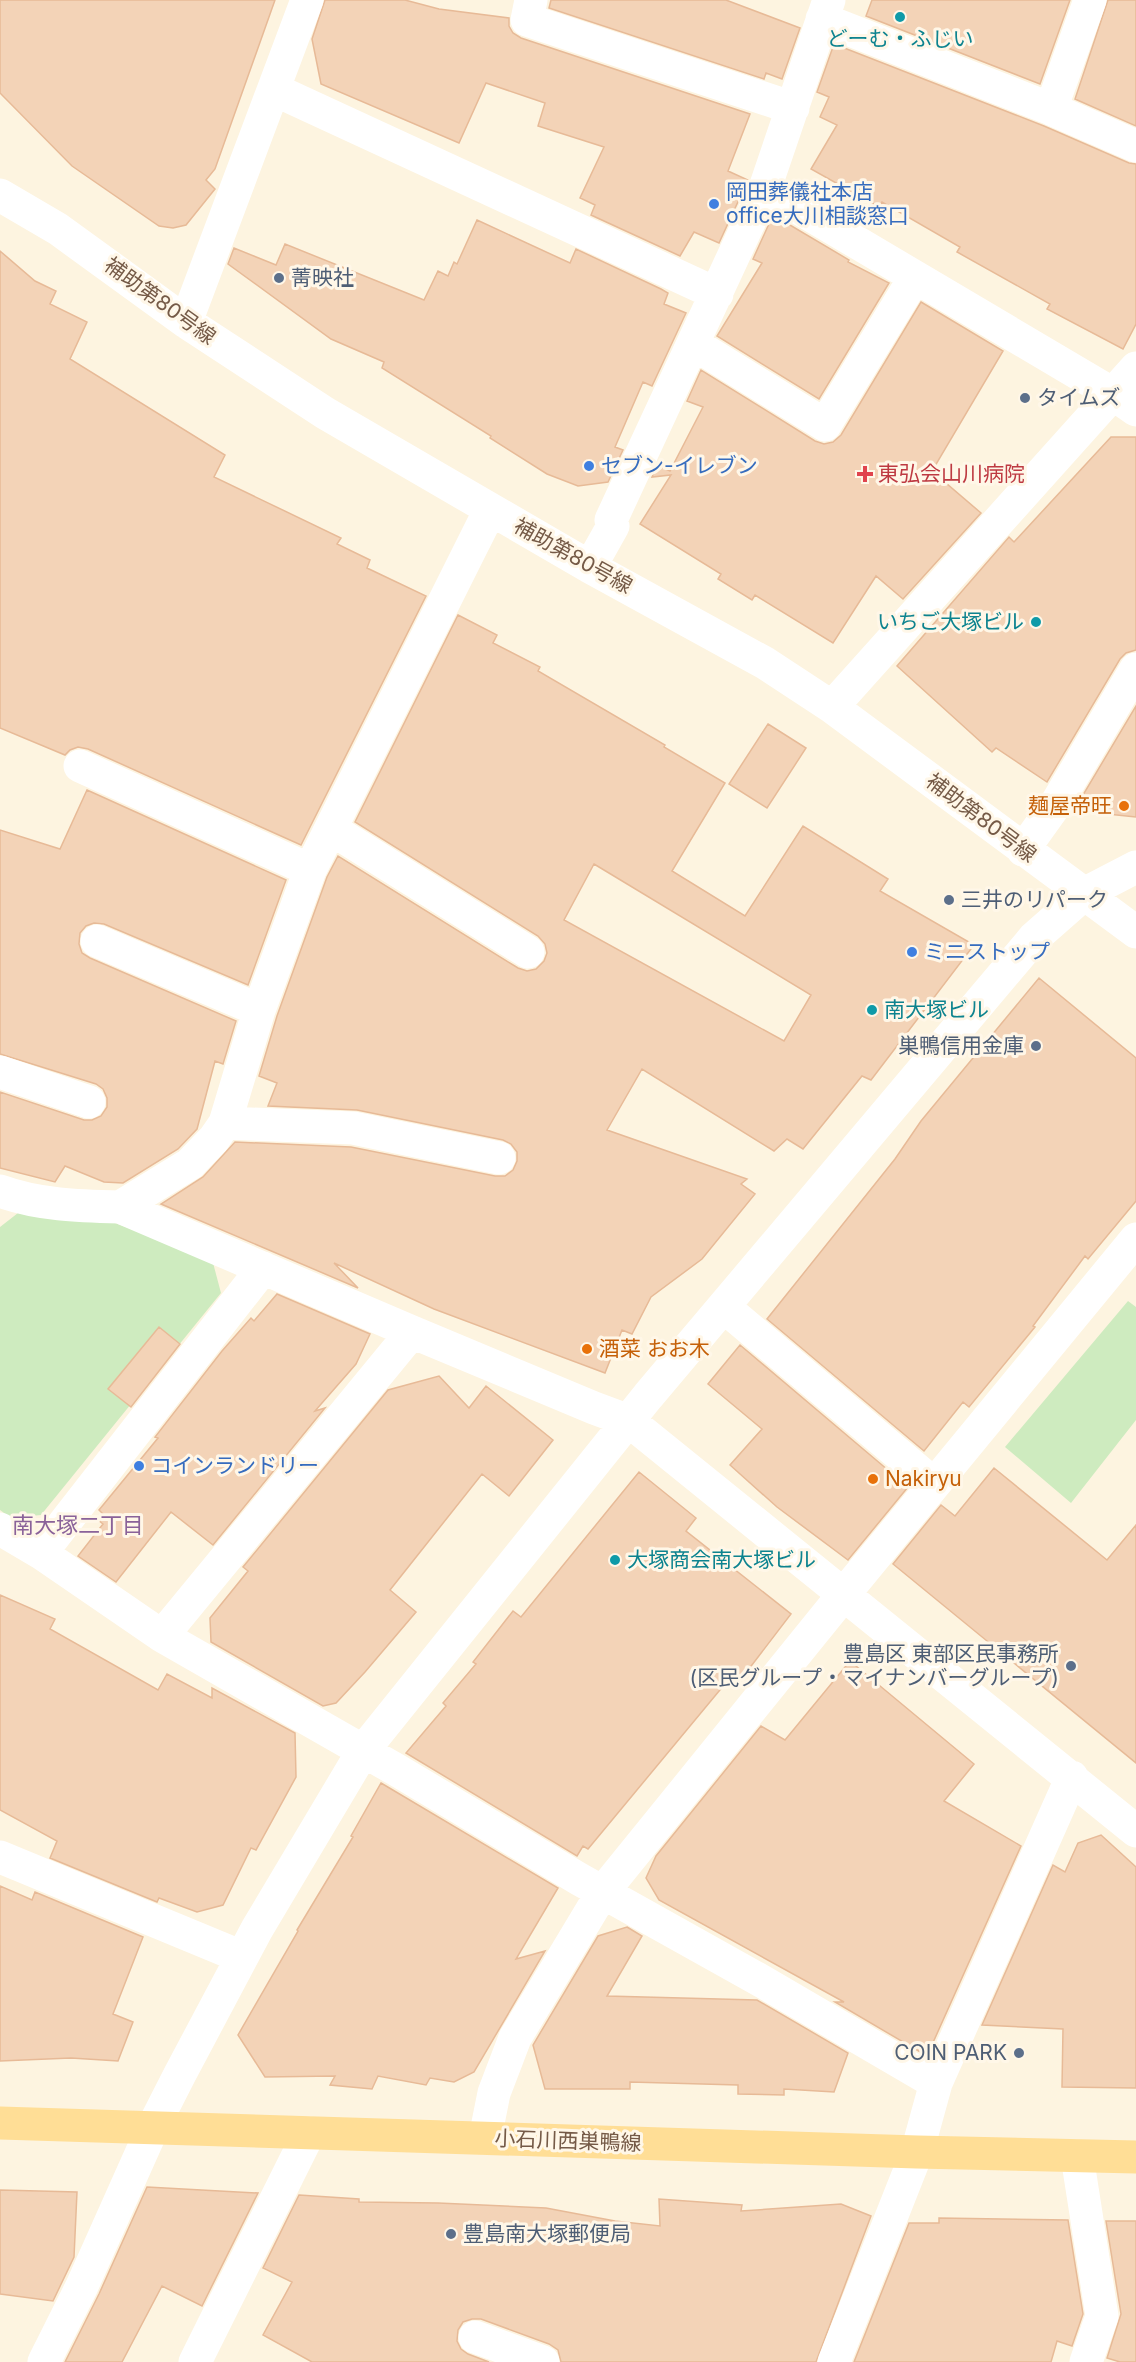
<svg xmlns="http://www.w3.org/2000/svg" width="1136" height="2362" font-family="Inter,'Noto Sans JP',sans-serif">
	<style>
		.green { fill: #ceebbf }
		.building { fill: #f3d3b7; stroke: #e7ba97; stroke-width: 1.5; fill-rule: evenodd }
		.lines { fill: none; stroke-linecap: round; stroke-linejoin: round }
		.minor { stroke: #fff; stroke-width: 33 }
		.major { stroke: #ffde96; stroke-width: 33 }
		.culture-dot { fill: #0f9aa8; stroke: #fff7e8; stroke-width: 2 }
		.shop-dot { fill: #3f7fe0; stroke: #fff7e8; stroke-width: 2 }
		.service-dot { fill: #5c6f8a; stroke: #fff7e8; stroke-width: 2 }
		.health-dot { fill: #e0444e; stroke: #fff7e8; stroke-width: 2 }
		.food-dot { fill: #e8710a; stroke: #fff7e8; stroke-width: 2 }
		.labels { text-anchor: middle; stroke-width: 6; stroke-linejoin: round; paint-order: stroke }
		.culture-label { font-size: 21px; fill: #0d838f; stroke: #fff7e8; text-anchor: start }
		.shop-label { font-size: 21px; fill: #366cbe; stroke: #fff7e8; text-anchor: start }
		.service-label { font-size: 21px; fill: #4e5e75; stroke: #fff7e8; text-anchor: start }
		.street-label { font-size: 21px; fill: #755a47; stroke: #fff7e8 }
		.health-label { font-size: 21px; fill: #be3a42; stroke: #fff7e8; text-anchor: start }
		.food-label { font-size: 21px; fill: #c56008; stroke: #fff7e8; text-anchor: start }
		.neighbourhood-label { font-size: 22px; fill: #8a6299; stroke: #fff7e8 }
	</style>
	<rect width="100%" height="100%" fill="#fdf4e0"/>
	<!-- green -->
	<path class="green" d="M 18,1213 L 115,1223 L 212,1259 L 221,1293 L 41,1515 L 11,1518 L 0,1510 L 0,1227 Z
		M 1128,1301 L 1136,1307 L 1136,1420 L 1071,1503 L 1005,1447 Z"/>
	<!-- building -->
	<path class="building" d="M 0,0 L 275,0 L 215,169 L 206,180 L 215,189 L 186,225 L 173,228 L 159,226 L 72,166 L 0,93 Z
		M 325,0 L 405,0 L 439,9 L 509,18 L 509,26 L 513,33 L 521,38 L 750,114 L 728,171 L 748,180 L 719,243 L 694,232 L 680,256 L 591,215 L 595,205 L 580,198 L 604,147 L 538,126 L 545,103 L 486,83 L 459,143 L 321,84 L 312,39 Z
		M 551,0 L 726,0 L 800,28 L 782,79 L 766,73 L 764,79 L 549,8 Z
		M 872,0 L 1070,0 L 1040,84 L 866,16 Z
		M 1108,0 L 1136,0 L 1136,126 L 1075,99 Z
		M 834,44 L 1044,126 L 1129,163 L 1136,164 L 1136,324 L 1123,349 L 1047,309 L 1050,304 L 957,252 L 960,247 L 882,202 L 879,207 L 811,169 L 837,125 L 820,117 L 829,97 L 817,92 Z
		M 773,215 L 849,260 L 848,262 L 889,283 L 819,399 L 717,336 L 762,263 L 753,259 Z
		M 477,220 L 570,263 L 576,249 L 661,289 L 668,293 L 664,304 L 686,313 L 652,386 L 643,382 L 615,447 L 623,450 L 608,482 L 578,486 L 547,474 L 490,438 L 491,436 L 382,368 L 384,362 L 331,339 L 228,264 L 234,248 L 276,265 L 285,244 L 424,300 L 438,271 L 448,276 L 454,262 L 457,264 Z
		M 0,251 L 35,281 L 56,291 L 50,304 L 87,322 L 70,359 L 225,455 L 214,477 L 341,538 L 337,544 L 370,560 L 367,568 L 426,596 L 301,845 L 88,749 L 78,747 L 70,750 L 65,755 L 0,728 Z
		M 921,302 L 1003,351 L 932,471 L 981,513 L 903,599 L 876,576 L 833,643 L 755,595 L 752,600 L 718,579 L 721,574 L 640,524 L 671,475 L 652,477 L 657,465 L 670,471 L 703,407 L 687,401 L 701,370 L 815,441 L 824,444 L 833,442 L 841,435 Z
		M 1111,437 L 1136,437 L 1136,650 L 1126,653 L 1120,659 L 1047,782 L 996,748 L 992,752 L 897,666 L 1009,537 L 1014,542 Z
		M 458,615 L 497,635 L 493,643 L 540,667 L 538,671 L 665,745 L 664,747 L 725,783 L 672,871 L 745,916 L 803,826 L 888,879 L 880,891 L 974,945 L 871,1080 L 862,1076 L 803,1149 L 787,1139 L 774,1151 L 642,1069 L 607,1130 L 747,1179 L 741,1184 L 755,1194 L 702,1259 L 651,1297 L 632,1334 L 622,1330 L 605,1373 L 434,1309 L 334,1263 L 358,1288 L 161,1204 L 203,1177 L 235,1142 L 351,1147 L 495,1176 L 505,1176 L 513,1170 L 517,1161 L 517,1152 L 511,1144 L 503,1140 L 357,1110 L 268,1106 L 277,1083 L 259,1076 L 277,1016 L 327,877 L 338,856 L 518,968 L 527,971 L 536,969 L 544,961 L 547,953 L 545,944 L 538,936 L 355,822 ZM 594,864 L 811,995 L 784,1041 L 564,920 Z
		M 1136,706 L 1136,817 L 1088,812 L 1077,805 Z
		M 768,724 L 806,748 L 767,808 L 729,784 Z
		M 87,790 L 286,880 L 248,985 L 104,924 L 94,923 L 86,926 L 80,933 L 79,944 L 82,953 L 90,958 L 236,1021 L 223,1064 L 215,1061 L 197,1129 L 178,1149 L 123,1183 L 104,1182 L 65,1166 L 55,1182 L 0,1168 L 0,1092 L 84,1120 L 92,1120 L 101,1116 L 107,1107 L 107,1098 L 103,1089 L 96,1084 L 0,1054 L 0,830 L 60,849 Z
		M 1039,978 L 1136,1058 L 1136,1201 L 1088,1259 L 1085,1256 L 1033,1326 L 1035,1327 L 969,1407 L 963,1402 L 924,1451 L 767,1319 L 895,1159 L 921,1121 Z
		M 277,1294 L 370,1334 L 356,1364 L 315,1411 L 325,1408 L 213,1545 L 171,1512 L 116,1582 L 78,1556 L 103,1524 L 98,1520 L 103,1514 L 99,1510 L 158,1438 L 155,1437 L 222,1351 L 251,1318 L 254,1321 Z
		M 159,1327 L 180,1344 L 131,1407 L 108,1389 Z
		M 740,1345 L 908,1487 L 848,1560 L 777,1507 L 730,1465 L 762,1429 L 708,1384 Z
		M 439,1376 L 469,1408 L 486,1386 L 553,1440 L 509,1496 L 482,1474 L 390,1590 L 416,1612 L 365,1672 L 336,1703 L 323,1706 L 211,1642 L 210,1618 L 248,1571 L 243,1567 L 388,1390 Z
		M 994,1468 L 1107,1560 L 1136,1525 L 1136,1763 L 893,1564 L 941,1505 L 955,1516 Z
		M 639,1472 L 696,1518 L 686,1531 L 791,1614 L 742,1678 L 734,1673 L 588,1849 L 583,1846 L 577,1856 L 406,1753 L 446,1706 L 443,1703 L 476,1664 L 473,1662 L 513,1611 L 521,1617 Z
		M 0,1595 L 55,1619 L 50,1629 L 158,1690 L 167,1674 L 212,1698 L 212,1688 L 295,1733 L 296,1777 L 256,1850 L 251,1848 L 223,1905 L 197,1912 L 159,1898 L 157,1902 L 50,1858 L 57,1841 L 0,1810 Z
		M 850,1661 L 974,1764 L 944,1801 L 1021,1846 L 927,2056 L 835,2002 L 844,2002 L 659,1900 L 646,1878 L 656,1856 L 761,1726 L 785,1740 Z
		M 381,1783 L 558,1888 L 516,1959 L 545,1951 L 474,2072 L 454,2082 L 430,2078 L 426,2085 L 378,2076 L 372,2089 L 330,2085 L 335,2076 L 265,2077 L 238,2035 L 298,1931 L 297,1930 L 353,1837 L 351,1836 Z
		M 1101,1835 L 1136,1867 L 1136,2088 L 1062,2087 L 1063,2029 L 982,2025 L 1053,1865 L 1065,1872 L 1078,1843 Z
		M 0,1886 L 32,1900 L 35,1892 L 143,1937 L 113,2014 L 133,2022 L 118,2061 L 71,2058 L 0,2061 Z
		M 627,1927 L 642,1936 L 607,1996 L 757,2000 L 848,2053 L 834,2092 L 784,2089 L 784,2095 L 738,2094 L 738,2085 L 630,2082 L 630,2089 L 545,2089 L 533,2045 L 598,1936 Z
		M 147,2187 L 258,2193 L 202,2306 L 162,2286 L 122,2362 L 65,2362 L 99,2294 Z
		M 0,2190 L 77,2192 L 74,2257 L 53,2301 L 0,2294 Z
		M 299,2195 L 359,2199 L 359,2202 L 438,2203 L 546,2208 L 615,2221 L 660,2226 L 659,2199 L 742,2205 L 741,2211 L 841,2204 L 871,2216 L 816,2362 L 561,2362 L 558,2350 L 549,2344 L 481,2319 L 472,2319 L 463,2322 L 458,2330 L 457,2341 L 461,2349 L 468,2354 L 489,2362 L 312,2362 L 263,2335 L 292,2282 L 263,2268 Z
		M 939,2218 L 1068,2220 L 1083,2314 L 1072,2346 L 1057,2341 L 1051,2362 L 854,2362 L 909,2223 L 939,2223 Z
		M 1106,2221 L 1136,2221 L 1136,2362 L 1120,2362 L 1107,2358 L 1121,2314 Z"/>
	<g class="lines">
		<!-- minor -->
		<path class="minor" d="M 531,0 L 527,20 L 793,108
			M 822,19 L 1051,109 L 1136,146
			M 275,90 L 717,294
			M 1051,109 L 1090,0
			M 765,188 L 1113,394 L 1136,410
			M 0,195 L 58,229 L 186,322 L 325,413 L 590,567 L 765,663 L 832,707 L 1136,932
			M 186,322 L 307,0
			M 694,344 L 825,425 L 915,277
			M 590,567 L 613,526 L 611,520 L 765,188 L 829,0
			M 832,707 L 1136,368
			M 80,766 L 310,870
			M 331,829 L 528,952
			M 1023,850 L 1056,804 L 1136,669
			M 97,941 L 259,1010
			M 0,1072 L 89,1102
			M 225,1123 L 353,1128 L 499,1158
			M 0,1191 C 38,1205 79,1206 120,1207 L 412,1332 L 594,1408 L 629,1421 L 1136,1831
			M 120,1207 L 190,1164 L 214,1139 L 225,1123 L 259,1010 L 310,870 L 490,510
			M 724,1307 L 934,1484
			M 0,1529 L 41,1553 L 162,1636 L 395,1769 L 579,1879 L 758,1979 L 936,2083
			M 41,1553 L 263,1268
			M 162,1636 L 412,1332
			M 0,1857 L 242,1957
			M 485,2138 L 494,2093 L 515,2038 L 602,1893 L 844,1594 L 1136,1239
			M 1077,2156 L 1102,2316 L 1086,2362
			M 475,2337 L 543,2362
			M 44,2362 L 82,2286 L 153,2127 L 180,2074 L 257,1929 L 363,1751 L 648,1396 L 1034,938 L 1084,894 L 1136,867
			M 195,2362 L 309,2133
			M 834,2362 L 917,2152 L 936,2083 L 1072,1777"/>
		<!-- major -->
		<path class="major" d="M 0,2123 L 917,2152 L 1136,2157"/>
	</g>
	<!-- markers -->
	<g class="culture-dot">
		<circle cx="900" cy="17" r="6"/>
		<circle cx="1036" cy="622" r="6"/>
		<circle cx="872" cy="1010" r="6"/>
		<circle cx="615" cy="1560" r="6"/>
	</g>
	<g class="shop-dot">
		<circle cx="714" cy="204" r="6"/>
		<circle cx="589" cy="466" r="6"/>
		<circle cx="912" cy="952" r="6"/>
		<circle cx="139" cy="1466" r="6"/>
	</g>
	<g class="service-dot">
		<circle cx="279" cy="278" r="6"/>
		<circle cx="1025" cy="398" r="6"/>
		<circle cx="949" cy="900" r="6"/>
		<circle cx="1036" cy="1046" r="6"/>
		<circle cx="1071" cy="1666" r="6"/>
		<circle cx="1019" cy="2053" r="6"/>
		<circle cx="451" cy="2234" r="6"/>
	</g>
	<path class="health-dot" d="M862 465h6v6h6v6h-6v6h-6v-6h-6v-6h6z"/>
	<g class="food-dot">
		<circle cx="1124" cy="806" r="6"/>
		<circle cx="587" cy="1349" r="6"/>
		<circle cx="873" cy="1479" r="6"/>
	</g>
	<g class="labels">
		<!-- culture labels -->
		<g class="culture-label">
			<text x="900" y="46" text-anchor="middle">どーむ・ふじい</text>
			<text x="1024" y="629" text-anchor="end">いちご大塚ビル</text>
			<text x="884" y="1017">南大塚ビル</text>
			<text x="627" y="1567">大塚商会南大塚ビル</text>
		</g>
		<!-- shop labels -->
		<g class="shop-label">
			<text x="726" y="199">岡田葬儀社本店<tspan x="726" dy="24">office大川相談窓口</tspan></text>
			<text x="601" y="473">セブン-イレブン</text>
			<text x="924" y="959">ミニストップ</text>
			<text x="151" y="1473">コインランドリー</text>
		</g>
		<!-- service labels -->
		<g class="service-label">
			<text x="291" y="285">菁映社</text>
			<text x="1037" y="405">タイムズ</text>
			<text x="961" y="907">三井のリパーク</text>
			<text x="1024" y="1053" text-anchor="end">巣鴨信用金庫</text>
			<text x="1059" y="1661" text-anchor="end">豊島区 東部区民事務所<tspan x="1059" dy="24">(区民グループ・マイナンバーグループ)</tspan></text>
			<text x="1007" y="2060" text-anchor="end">COIN PARK</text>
			<text x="463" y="2241">豊島南大塚郵便局</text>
		</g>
		<!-- street labels -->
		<g class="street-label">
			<text transform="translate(160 301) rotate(36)" y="7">補助第80号線</text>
			<text transform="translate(573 556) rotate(29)" y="7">補助第80号線</text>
			<text transform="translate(981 818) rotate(37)" y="7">補助第80号線</text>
			<text transform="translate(568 2141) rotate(2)" y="7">小石川西巣鴨線</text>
		</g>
		<!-- health labels -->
		<g class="health-label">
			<text x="878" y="481">東弘会山川病院</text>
		</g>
		<!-- food labels -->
		<g class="food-label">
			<text x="1112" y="813" text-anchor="end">麺屋帝旺</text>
			<text x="599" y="1356">酒菜 おお木</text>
			<text x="885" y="1486">Nakiryu</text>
		</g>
		<!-- neighbourhood labels -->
		<g class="neighbourhood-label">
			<text x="78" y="1533">南大塚二丁目</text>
		</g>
	</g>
</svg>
